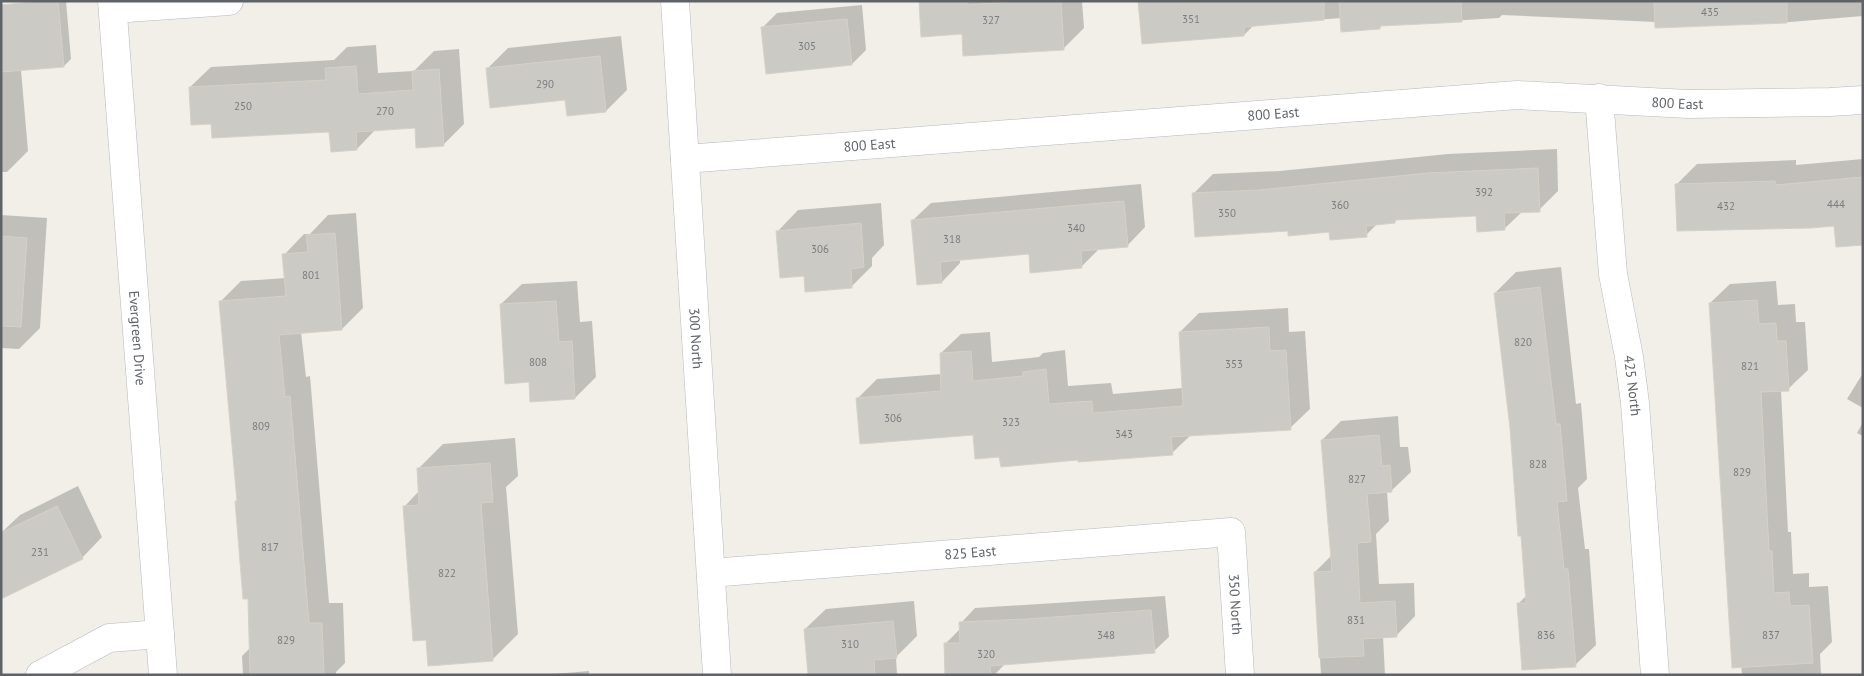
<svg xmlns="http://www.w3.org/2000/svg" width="1864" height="676" font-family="'PT Sans',sans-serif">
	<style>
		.shadow { fill: #0003 }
		.building { fill: #cccac5; stroke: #d6d1c6 }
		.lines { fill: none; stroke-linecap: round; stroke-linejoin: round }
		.street-casing { stroke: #b5b8bc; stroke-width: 29 }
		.secondary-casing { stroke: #b6babf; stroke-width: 29 }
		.street { stroke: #fff; stroke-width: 28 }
		.secondary { stroke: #fff; stroke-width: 28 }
		.labels { text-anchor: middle; stroke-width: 4.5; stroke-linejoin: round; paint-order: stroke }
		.number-label { font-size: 11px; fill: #7a7d7f }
		.street-label { font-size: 14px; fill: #5f6368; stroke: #fff }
	</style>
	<rect width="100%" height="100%" fill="#f1efe8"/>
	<!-- shadow -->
	<path class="shadow" d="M 31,1 L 66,1 L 71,59 L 64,66 L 30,3 Z
		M 920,1 L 1082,1 L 1084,28 L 1063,49 L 963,33 Z
		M 1139,1 L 1863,1 L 1863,16 L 1790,22 L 1656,27 L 1656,22 L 1502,15 L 1499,18 L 1382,25 L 1380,28 L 1342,18 L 1255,24 L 1244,35 Z
		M 862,5 L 866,50 L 852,64 L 762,28 L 777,13 Z
		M 621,36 L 627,90 L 606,111 L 567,99 L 487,69 L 508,48 Z
		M 376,45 L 378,73 L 414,71 L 434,51 L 459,49 L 464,124 L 444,144 L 416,127 L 375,130 L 357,149 L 330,130 L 213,123 L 190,87 L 211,67 L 334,60 L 347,47 Z
		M 19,47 L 28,151 L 7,172 L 1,172 L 1,49 Z
		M 1557,149 L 1558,191 L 1539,210 L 1523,211 L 1504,229 L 1477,215 L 1398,218 L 1395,222 L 1378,223 L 1366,235 L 1331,231 L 1289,230 L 1193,194 L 1213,174 L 1280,171 L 1448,154 Z
		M 1863,159 L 1863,244 L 1835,224 L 1677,184 L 1697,164 L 1796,160 L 1796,165 Z
		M 1141,184 L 1145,227 L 1127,246 L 1099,249 L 1081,267 L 1030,253 L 960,259 L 960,263 L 942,282 L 912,221 L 931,203 Z
		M 881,203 L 884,245 L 872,258 L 872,266 L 851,287 L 805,275 L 778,231 L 798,210 Z
		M 356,213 L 363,308 L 342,329 L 301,332 L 306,377 L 310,376 L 329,603 L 343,603 L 345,663 L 336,672 L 336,675 L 243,675 L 242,656 L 251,647 L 249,597 L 236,501 L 238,500 L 220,302 L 241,281 L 286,278 L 284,255 L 304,234 L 310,234 L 328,215 Z
		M 1,215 L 47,218 L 40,328 L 19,349 L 1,348 Z
		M 1561,267 L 1576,404 L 1581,403 L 1587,479 L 1578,488 L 1585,549 L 1589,549 L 1596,645 L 1575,665 L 1518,604 L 1527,595 L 1511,428 L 1495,293 L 1516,272 Z
		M 577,281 L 580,322 L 592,321 L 596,377 L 575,398 L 530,381 L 501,304 L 522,284 Z
		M 1776,281 L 1778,305 L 1795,304 L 1796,322 L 1805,322 L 1808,370 L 1788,389 L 1781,390 L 1788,532 L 1791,532 L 1793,574 L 1809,573 L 1809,587 L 1828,586 L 1832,642 L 1820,654 L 1821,675 L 1742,675 L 1710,303 L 1730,284 Z
		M 1288,308 L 1289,332 L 1305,331 L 1310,409 L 1290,428 L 1192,434 L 1172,453 L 1079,458 L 1001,455 L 974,434 L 857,399 L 877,379 L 942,374 L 941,353 L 961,334 L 990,332 L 992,362 L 1039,357 L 1043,353 L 1065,350 L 1068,386 L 1111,383 L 1113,394 L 1183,388 L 1180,332 L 1199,313 Z
		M 1863,373 L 1863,408 L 1847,399 Z
		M 1398,416 L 1400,447 L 1408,447 L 1411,472 L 1391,491 L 1387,491 L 1389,521 L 1376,534 L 1379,584 L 1414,583 L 1415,616 L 1396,636 L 1383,636 L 1385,675 L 1321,675 L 1315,572 L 1332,555 L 1322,440 L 1341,421 Z
		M 1863,422 L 1863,436 L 1857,433 Z
		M 515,438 L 518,476 L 506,487 L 518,634 L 492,660 L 428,638 L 404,507 L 419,491 L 418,469 L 443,444 Z
		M 78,486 L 102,537 L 82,558 L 1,533 L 20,515 Z
		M 1165,596 L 1169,637 L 1154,651 L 1005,664 L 994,675 L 946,675 L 945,644 L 960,629 L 961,623 L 975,608 Z
		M 914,601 L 917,636 L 896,657 L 897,675 L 809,675 L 805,629 L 826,609 Z
		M 589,671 L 589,675 L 542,675 Z"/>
	<!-- building -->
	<path class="building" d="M 42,1 L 58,1 L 64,67 L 1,72 L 1,5 Z
		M 919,1 L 967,1 L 967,5 L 1024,1 L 1061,1 L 1064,50 L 963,56 L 962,34 L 921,37 Z
		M 1138,1 L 1324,1 L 1324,20 L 1244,27 L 1244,36 L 1142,44 Z
		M 1339,1 L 1461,1 L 1462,22 L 1380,26 L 1380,29 L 1341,32 Z
		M 1654,1 L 1787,1 L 1787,23 L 1655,28 Z
		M 847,19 L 852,65 L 766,74 L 761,27 Z
		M 600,56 L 606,112 L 567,116 L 565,100 L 490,108 L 486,68 Z
		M 356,66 L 358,94 L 413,90 L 412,71 L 439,69 L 444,146 L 416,148 L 415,128 L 356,132 L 357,150 L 331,152 L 329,132 L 212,138 L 211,124 L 191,125 L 189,87 L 326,80 L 325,68 Z
		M 1538,168 L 1540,212 L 1504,213 L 1505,230 L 1477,232 L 1476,216 L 1395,220 L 1395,223 L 1366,226 L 1367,237 L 1330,240 L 1329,232 L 1288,236 L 1288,231 L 1195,237 L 1192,193 L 1259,190 L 1428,173 Z
		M 1863,177 L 1863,245 L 1836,247 L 1834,226 L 1811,228 L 1677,231 L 1675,184 L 1775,181 L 1776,185 Z
		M 1124,201 L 1128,247 L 1081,251 L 1082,268 L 1030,273 L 1029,254 L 940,262 L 942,283 L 917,285 L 911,220 Z
		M 861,223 L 864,267 L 851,269 L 852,288 L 805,292 L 804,276 L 780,278 L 776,231 Z
		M 335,233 L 342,330 L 279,335 L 285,397 L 290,396 L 309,623 L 322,623 L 324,675 L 250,675 L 248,599 L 243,599 L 235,501 L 237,501 L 219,301 L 286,296 L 282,254 L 308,252 L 306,235 Z
		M 1,236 L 27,238 L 21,327 L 1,326 Z
		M 1540,287 L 1556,424 L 1560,424 L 1567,501 L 1557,502 L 1564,569 L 1568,569 L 1576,667 L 1522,670 L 1517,603 L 1526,603 L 1521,536 L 1518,536 L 1510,428 L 1494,293 Z
		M 1757,300 L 1759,324 L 1776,323 L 1777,341 L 1786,341 L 1789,391 L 1761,392 L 1769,551 L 1772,551 L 1774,593 L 1789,592 L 1790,606 L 1809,605 L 1813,663 L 1732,668 L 1709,303 Z
		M 556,301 L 559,342 L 572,341 L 575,399 L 530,402 L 529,382 L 505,384 L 500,304 Z
		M 1269,327 L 1270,351 L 1286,350 L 1291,430 L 1171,437 L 1173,455 L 1078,462 L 1078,460 L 1001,467 L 999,457 L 975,459 L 973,435 L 860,444 L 856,398 L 941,391 L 940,353 L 971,351 L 973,381 L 1023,376 L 1023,372 L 1046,369 L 1049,404 L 1092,401 L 1093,413 L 1183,406 L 1179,332 Z
		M 1379,435 L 1382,466 L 1390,465 L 1392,492 L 1367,494 L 1371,542 L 1357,543 L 1360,603 L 1395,601 L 1397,637 L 1363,639 L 1364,656 L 1319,658 L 1314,572 L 1332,571 L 1321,440 Z
		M 490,463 L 493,502 L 481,503 L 493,661 L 428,666 L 426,640 L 413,641 L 403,506 L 419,505 L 417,468 Z
		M 57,506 L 83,559 L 1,599 L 1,533 Z
		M 1151,610 L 1155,653 L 990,666 L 991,675 L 945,675 L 944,643 L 960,643 L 959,622 L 1026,619 Z
		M 893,621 L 897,658 L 874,660 L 875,675 L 808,675 L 804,629 Z"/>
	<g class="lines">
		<!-- street casing -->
		<g class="street-casing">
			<g id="street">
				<path id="s1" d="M 112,1 L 163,675"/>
				<path d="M 113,9 L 229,1"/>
				<path id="s2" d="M 1599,98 L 1613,274 L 1629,357 L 1635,403 L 1655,675"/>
				<path id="s3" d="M 685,159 L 1517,95 L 1688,104 L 1830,102 L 1863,100"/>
				<path id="s4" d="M 711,573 L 1231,532 L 1240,675"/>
				<path d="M 40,675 L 109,638 L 160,634"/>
			</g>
		</g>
		<!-- secondary casing -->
		<g class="secondary-casing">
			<g id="secondary">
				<path id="s5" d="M 675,1 L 717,675"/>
			</g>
		</g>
		<!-- street -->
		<use href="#street" class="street"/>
		<!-- secondary -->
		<use href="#secondary" class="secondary"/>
	</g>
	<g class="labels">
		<!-- number labels -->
		<g class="number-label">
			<text x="1710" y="16">435</text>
			<text x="1191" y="23">351</text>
			<text x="991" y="24">327</text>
			<text x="807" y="50">305</text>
			<text x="545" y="88">290</text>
			<text x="243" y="110">250</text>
			<text x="385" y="115">270</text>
			<text x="1484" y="196">392</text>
			<text x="1836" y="208">444</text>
			<text x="1340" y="209">360</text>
			<text x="1726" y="210">432</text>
			<text x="1227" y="217">350</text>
			<text x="1076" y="232">340</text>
			<text x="952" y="243">318</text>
			<text x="820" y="253">306</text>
			<text x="311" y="279">801</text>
			<text x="1523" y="346">820</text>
			<text x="538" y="366">808</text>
			<text x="1234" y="368">353</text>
			<text x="1750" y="370">821</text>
			<text x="893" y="422">306</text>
			<text x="1011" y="426">323</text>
			<text x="261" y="430">809</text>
			<text x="1124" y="438">343</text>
			<text x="1538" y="468">828</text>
			<text x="1742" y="476">829</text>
			<text x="1357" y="483">827</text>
			<text x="270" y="551">817</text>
			<text x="40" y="556">231</text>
			<text x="447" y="577">822</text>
			<text x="1356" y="624">831</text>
			<text x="1106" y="639">348</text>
			<text x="1546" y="639">836</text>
			<text x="1771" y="639">837</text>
			<text x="286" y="644">829</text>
			<text x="850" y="648">310</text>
			<text x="986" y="658">320</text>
		</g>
		<!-- street labels -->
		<g class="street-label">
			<text dy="5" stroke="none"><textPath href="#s3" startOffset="995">800 East</textPath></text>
			<text dy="5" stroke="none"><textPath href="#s3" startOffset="590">800 East</textPath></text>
			<text dy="5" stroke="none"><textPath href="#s3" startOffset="185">800 East</textPath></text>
			<text dy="5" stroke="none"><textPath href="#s1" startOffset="338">Evergreen Drive</textPath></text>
			<text dy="5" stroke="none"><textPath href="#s5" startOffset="338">300 North</textPath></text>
			<text dy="5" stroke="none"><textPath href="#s2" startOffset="290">425 North</textPath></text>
			<text dy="5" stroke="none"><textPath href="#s4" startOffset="260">825 East</textPath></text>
			<text dy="5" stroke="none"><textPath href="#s4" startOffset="594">350 North</textPath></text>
		</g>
	</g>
	<!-- border -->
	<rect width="1864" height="676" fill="none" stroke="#5f6368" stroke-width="5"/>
</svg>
